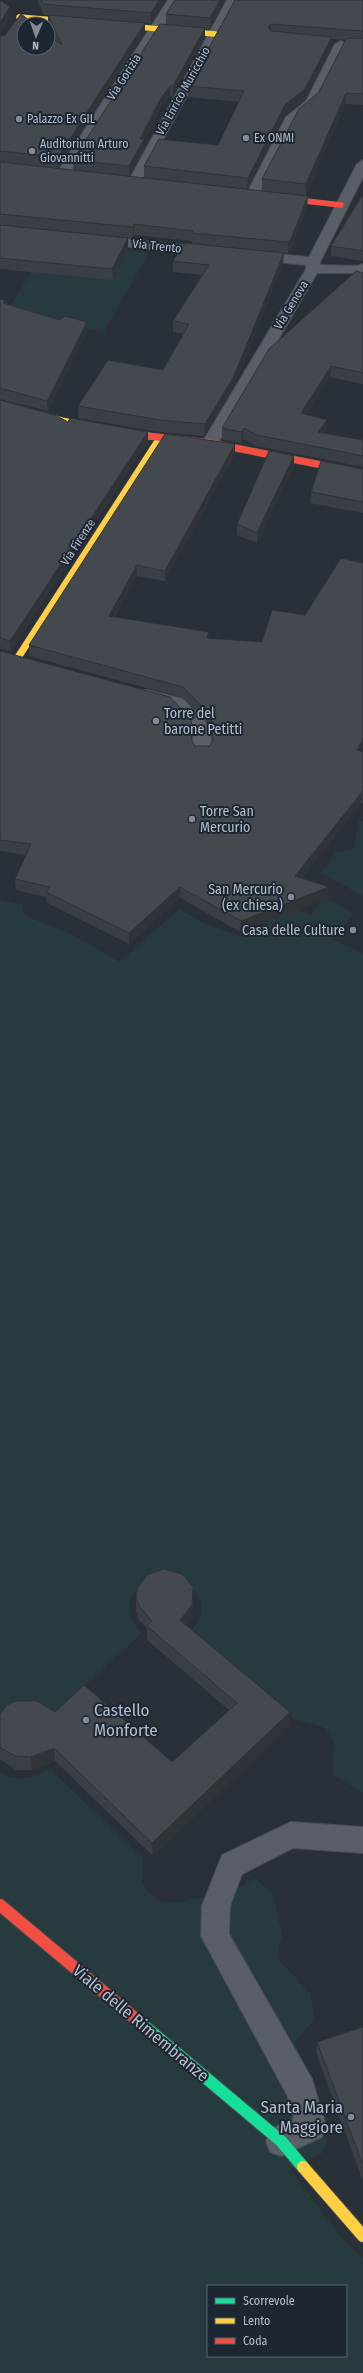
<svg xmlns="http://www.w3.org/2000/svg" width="363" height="2373" font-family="'Fira Sans Condensed',sans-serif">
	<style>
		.green { fill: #273a3e; fill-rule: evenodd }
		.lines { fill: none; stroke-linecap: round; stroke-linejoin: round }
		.street-casing { stroke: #484c53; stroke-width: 2 }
		.fast-casing { stroke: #484c53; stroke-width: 14 }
		.slow-far2-casing { stroke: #484c53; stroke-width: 6 }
		.slow-far1-casing { stroke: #484c53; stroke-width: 8 }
		.slow-casing { stroke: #484c53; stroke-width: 14 }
		.jam-far2-casing { stroke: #484c53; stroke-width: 6 }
		.jam-far1-casing { stroke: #484c53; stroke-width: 8 }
		.jam-casing { stroke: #484c53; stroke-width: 14 }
		.street { fill: #5a5e66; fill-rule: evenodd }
		.fast { stroke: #16e098; stroke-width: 12 }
		.slow-far2 { stroke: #ffcf43; stroke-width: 5.5 }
		.slow-far1 { stroke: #ffcf43; stroke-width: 7 }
		.slow { stroke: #ffcf43; stroke-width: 12 }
		.jam-far2 { stroke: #f24e42; stroke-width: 5.5 }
		.jam-far1 { stroke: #f24e42; stroke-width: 7 }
		.jam { stroke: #f24e42; stroke-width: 12 }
		.wall { fill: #3a3f45 }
		.shaded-wall { fill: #303338 }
		.building { fill: #444950; stroke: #303338 }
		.poi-dot { fill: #848b96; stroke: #1d2633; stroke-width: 1.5 }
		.labels { text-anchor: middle; stroke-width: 4; stroke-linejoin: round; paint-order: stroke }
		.far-street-label { font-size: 12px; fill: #b4bcc9; stroke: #1d2633 }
		.far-poi-label { font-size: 12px; fill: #b4bcc9; stroke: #1d2633; text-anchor: start }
		.poi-label { font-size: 14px; fill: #b4bcc9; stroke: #1d2633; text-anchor: start }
		.near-poi-label { font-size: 17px; fill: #b4bcc9; stroke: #1d2633; text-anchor: start }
		.near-street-label { font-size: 17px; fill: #b4bcc9; stroke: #1d2633 }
	</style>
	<rect width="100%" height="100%" fill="#2a3038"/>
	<!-- green -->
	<path class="green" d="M 50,242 L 149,253 L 104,332 L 8,309 Z
		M 359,820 L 363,821 L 363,896 L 321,873 L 336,852 L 354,849 Z
		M 324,897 L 349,910 L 353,915 L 331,939 L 363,953 L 363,1793 L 332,1774 L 334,1746 L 331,1736 L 323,1727 L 294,1719 L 190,1632 C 208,1612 204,1597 185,1580 L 142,1583 C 126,1599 125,1617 142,1633 L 53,1715 L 0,1715 L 0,900 L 22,905 L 24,915 L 73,935 L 120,962 L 179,909 L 204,923 L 239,936 L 268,925 L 247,912 L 258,898 L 311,915 Z
		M 50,1769 L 142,1857 L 142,1881 L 146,1890 L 162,1902 L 182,1902 L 192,1899 L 230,1894 L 255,1878 L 273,1895 L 282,1934 L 277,1958 L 311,1994 L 314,2020 L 295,2042 L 330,2131 L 323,2152 L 290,2169 L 340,2236 L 363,2259 L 363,2373 L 0,2373 L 0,1772 C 16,1784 35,1777 50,1769 ZM 208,2286 L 346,2286 L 346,2356 L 208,2356 Z"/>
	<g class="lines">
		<!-- street casing -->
		<g class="street-casing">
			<path id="street" d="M 168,0 L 180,0 L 67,177 L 57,177 L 56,174 Z
				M 227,0 L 239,0 L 140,182 L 139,185 L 129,185 L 128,182 Z
				M 341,41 L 347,44 L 317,103 L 297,119 L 257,198 L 247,198 L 246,195 L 286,117 L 306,101 L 335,44 Z
				M 363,160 L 363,177 L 320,262 L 320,265 L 357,266 L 363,264 L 363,273 L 317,273 L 218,443 L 210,448 L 205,446 L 202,443 L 306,269 L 306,265 L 255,260 L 248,256 L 255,252 L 309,257 L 357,164 Z
				M 98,236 L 211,248 L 218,252 L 211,256 L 93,243 L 91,240 Z
				M 147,690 L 183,699 L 207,724 C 212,731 213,749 208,756 L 196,756 L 193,752 L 192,729 L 171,707 L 141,699 L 138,695 L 141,691 Z
				M 291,1822 L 363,1827 L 363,1853 L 293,1848 L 242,1874 L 230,1906 L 229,1934 L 312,2079 L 326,2126 L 322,2137 L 281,2156 L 270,2152 L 266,2141 L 270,2130 L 294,2118 L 287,2095 L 201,1936 L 202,1906 L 222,1855 Z"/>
		</g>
		<!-- fast casing -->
		<g class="fast-casing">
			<path id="fast" d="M 137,2020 L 281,2141 L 303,2167"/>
		</g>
		<!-- slow-far2 casing -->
		<g class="slow-far2-casing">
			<path id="slow-far2" d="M 19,17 L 77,22
				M 116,25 L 215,34"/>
		</g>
		<!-- slow-far1 casing -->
		<g class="slow-far1-casing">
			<path id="slow-far1" d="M 0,404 L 62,421 L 148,436
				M 17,659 L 160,438"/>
		</g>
		<!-- slow casing -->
		<g class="slow-casing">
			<path id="slow" d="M 303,2167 L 363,2236"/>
		</g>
		<!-- jam-far2 casing -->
		<g class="jam-far2-casing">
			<path id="jam-far2" d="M 278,198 L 341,205"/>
		</g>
		<!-- jam-far1 casing -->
		<g class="jam-far1-casing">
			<path id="jam-far1" d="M 148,436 L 210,443 L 363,473"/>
		</g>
		<!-- jam casing -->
		<g class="jam-casing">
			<path id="jam" d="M 0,1905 L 137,2020"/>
		</g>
		<!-- street -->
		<use href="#street" class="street"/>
		<!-- fast -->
		<use href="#fast" class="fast"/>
		<!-- slow-far2 -->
		<use href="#slow-far2" class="slow-far2"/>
		<!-- slow-far1 -->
		<use href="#slow-far1" class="slow-far1"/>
		<!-- slow -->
		<use href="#slow" class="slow"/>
		<!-- jam-far2 -->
		<use href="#jam-far2" class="jam-far2"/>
		<!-- jam-far1 -->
		<use href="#jam-far1" class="jam-far1"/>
		<!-- jam -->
		<use href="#jam" class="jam"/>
	</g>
	<!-- wall -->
	<path class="wall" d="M 0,0 L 11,17 L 1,31 L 1,36 L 55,40 L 48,25 L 48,15 L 44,15 L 37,0 L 166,0 L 151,24 L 145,23 L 145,33 L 58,168 L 307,207 L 291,250 L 288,253 L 192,244 L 192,241 L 134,235 L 133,238 L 0,225 L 128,238 L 128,248 L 113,280 L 0,269 Z
		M 175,0 L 225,0 L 210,29 L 205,29 L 205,38 L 173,96 L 170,96 L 161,108 L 144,141 L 144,149 L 130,176 L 73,170 L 73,160 L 166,25 L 166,14 Z
		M 235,0 L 363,0 L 363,105 L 345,104 L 306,196 L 262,191 L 262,179 L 319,92 L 346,40 L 332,39 L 332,48 L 305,100 L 285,116 L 247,189 L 144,178 L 144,166 L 218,145 L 239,102 L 188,97 L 188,86 Z
		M 363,194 L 363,261 L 331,256 L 331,246 Z
		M 173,261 L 283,264 L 234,387 L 204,436 L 160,432 L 78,418 L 78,406 L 163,370 L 183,334 L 173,332 L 173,321 L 202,275 L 173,272 Z
		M 363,273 L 363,384 L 330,377 L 306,415 L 326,430 L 324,433 L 363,440 L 363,467 L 257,446 L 243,439 L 241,443 L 222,439 L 222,428 Z
		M 0,299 L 5,300 L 5,303 L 60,320 L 87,322 L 87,332 L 48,411 L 0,399 Z
		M 0,400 L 68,422 L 148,432 L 148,442 L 11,651 L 0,649 Z
		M 235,454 L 165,581 L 137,576 L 115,617 L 209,638 L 361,751 L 363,752 L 363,803 L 361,803 L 302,878 L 328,898 L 241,932 L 180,898 L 129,944 L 47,903 L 46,897 L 16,890 L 15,879 L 26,855 L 0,851 L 0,651 L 192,741 L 195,746 L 209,746 L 212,742 L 211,727 L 183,698 L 29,656 L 29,645 Z
		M 294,466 L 257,543 L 237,535 L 237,524 Z
		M 363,469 L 363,513 L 310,503 L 311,492 Z
		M 193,1587 L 192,1619 L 187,1625 L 289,1726 L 153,1856 L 55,1761 L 32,1770 L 16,1770 L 0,1759 L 0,1714 L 55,1712 L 172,1762 L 229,1710 L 147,1640 L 147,1629 L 139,1620 L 136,1611 L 136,1597 Z
		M 363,2027 L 363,2181 L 316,2053 L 317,2042 Z"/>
	<!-- shaded-wall -->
	<path class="shaded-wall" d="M 159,0 L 166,0 L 151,24 L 151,13 Z
		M 220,0 L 225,0 L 210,29 L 210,18 Z
		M 10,7 L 11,17 L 1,31 L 0,40 L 0,26 L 1,21 Z
		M 145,23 L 145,33 L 58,168 L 58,157 Z
		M 271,24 L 271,35 L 268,27 Z
		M 205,28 L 205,38 L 173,96 L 173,86 Z
		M 332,37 L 332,48 L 305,100 L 285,116 L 247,189 L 248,178 L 285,105 Z
		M 170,86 L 170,96 L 161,108 L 144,141 L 144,149 L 130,176 L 129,166 L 140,139 L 161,98 Z
		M 346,93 L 345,104 L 306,196 L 306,184 Z
		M 308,196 L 307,207 L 291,250 L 288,253 L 288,242 Z
		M 134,224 L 134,235 L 133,238 L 133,227 Z
		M 128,238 L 128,248 L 113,280 L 112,269 Z
		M 284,253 L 283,264 L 234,387 L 204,436 L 205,424 Z
		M 87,322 L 87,332 L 48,411 L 47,401 Z
		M 331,366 L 330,377 L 300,424 L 301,413 Z
		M 327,420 L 326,430 L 317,442 L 318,432 Z
		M 244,428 L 243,439 L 241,443 L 242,432 Z
		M 148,432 L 148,442 L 11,651 L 10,641 Z
		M 235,444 L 235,454 L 165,581 L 165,571 Z
		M 294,456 L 294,466 L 257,543 L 257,533 Z
		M 137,565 L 137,576 L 109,627 L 109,616 Z
		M 209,632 L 209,643 L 207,638 Z
		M 363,738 L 363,747 L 356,761 L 357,750 Z
		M 362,792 L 361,803 L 295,887 L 295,876 Z
		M 180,887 L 180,898 L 129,944 L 129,933 Z
		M 329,887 L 328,898 L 241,932 L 241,921 Z
		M 193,1587 L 192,1619 L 180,1634 L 180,1620 Z
		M 290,1712 L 289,1726 L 153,1856 L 152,1843 Z
		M 54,1748 L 55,1761 L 32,1770 L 31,1757 Z"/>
	<!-- building -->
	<path class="building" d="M 0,0 L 10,7 L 1,21 L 0,26 Z
		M 41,0 L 159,0 L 151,13 L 43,4 Z
		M 175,0 L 220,0 L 210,18 L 166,14 Z
		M 235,0 L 363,0 L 363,31 L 271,24 L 268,27 L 271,31 L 332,37 L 305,89 L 285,105 L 248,178 L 144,166 L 159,139 L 218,145 L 244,91 L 188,86 Z
		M 21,14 L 34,24 L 24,24 L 24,48 L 48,48 L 48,35 L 62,45 L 48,15 L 145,23 L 58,157 L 0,151 L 0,36 L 5,35 Z
		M 160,24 L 205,28 L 173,86 L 170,86 L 161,98 L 140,139 L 144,139 L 129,166 L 73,160 Z
		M 363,38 L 363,94 L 346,93 L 306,184 L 262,179 L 299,109 L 319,92 L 346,39 Z
		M 0,162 L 308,196 L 291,239 L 288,242 L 192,233 L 193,231 L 134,224 L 133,227 L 0,214 Z
		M 363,194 L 363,251 L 331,246 Z
		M 0,225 L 128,238 L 112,269 L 0,258 Z
		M 185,243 L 284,253 L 234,376 L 205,424 L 160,420 L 78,406 L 108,360 L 163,370 L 189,324 L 173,321 L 209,265 L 173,261 Z
		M 356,271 L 363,273 L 363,373 L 331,366 L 301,413 L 327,420 L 318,432 L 363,440 L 363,456 L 257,435 L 244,428 L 242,432 L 222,428 L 269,349 Z
		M 0,299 L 5,300 L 3,303 L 60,320 L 65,316 L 87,322 L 47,401 L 0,388 Z
		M 0,400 L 57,416 L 68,422 L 70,418 L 148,432 L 10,641 L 0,638 Z
		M 165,434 L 235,444 L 165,571 L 137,565 L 109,616 L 209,632 L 207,638 L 262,642 L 272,610 L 305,615 L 341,558 L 363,563 L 363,738 L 357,750 L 363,752 L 363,792 L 362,792 L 295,876 L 329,887 L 241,921 L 180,887 L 129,933 L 46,892 L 50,887 L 15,879 L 31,844 L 0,840 L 0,651 L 170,697 L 191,719 L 192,741 L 195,746 L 209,746 L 213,741 L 211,716 L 183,687 L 29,645 Z
		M 269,451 L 294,456 L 257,533 L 237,524 Z
		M 321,461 L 363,469 L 363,502 L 311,492 Z
		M 164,1569 L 182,1574 L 193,1587 L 192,1605 L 180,1620 L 290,1712 L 152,1843 L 54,1748 L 31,1757 L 15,1756 L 0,1747 L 0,1714 L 7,1705 L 16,1701 L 37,1701 L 55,1712 L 84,1685 L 172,1762 L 237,1703 L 147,1626 L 152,1621 L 139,1606 L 136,1597 L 137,1589 L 147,1575 Z
		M 363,2027 L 363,2165 L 317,2042 Z"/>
	<!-- markers -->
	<g class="poi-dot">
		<circle cx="19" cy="119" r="4"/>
		<circle cx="246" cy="138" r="4"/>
		<circle cx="32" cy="151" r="4"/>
		<circle cx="156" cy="721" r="4"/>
		<circle cx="192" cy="819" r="4"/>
		<circle cx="291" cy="897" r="4"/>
		<circle cx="353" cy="930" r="4"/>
		<circle cx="86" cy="1720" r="4"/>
		<circle cx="351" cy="2117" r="4"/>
	</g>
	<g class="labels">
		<!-- far-street labels -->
		<g class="far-street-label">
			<text transform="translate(124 77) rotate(-57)" y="4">Via Gorizia</text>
			<text transform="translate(183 91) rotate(-61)" y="4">Via Enrico Muricchio</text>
			<text transform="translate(157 246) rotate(6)" y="4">Via Trento</text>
			<text transform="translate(291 305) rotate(-59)" y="4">Via Genova</text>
			<text transform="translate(78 542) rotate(-57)" y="4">Via Firenze</text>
		</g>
		<!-- far-poi labels -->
		<g class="far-poi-label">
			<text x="27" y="123">Palazzo Ex GIL</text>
			<text x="254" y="142">Ex ONMI</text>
			<text x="40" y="148">Auditorium Arturo<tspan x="40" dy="14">Giovannitti</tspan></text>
		</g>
		<!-- poi labels -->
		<g class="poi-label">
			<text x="164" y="718">Torre del<tspan x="164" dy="16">barone Petitti</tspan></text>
			<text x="200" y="816">Torre San<tspan x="200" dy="16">Mercurio</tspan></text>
			<text x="283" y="894" text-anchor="end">San Mercurio<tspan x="283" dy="16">(ex chiesa)</tspan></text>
			<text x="345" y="935" text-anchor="end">Casa delle Culture</text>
		</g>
		<!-- near-poi labels -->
		<g class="near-poi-label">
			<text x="94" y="1716">Castello<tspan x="94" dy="20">Monforte</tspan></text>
			<text x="343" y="2113" text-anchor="end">Santa Maria<tspan x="343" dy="20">Maggiore</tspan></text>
		</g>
		<!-- near-street labels -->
		<g class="near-street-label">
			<text transform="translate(141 2023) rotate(40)" y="6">Viale delle Rimembranze</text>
		</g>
	</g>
	<!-- legend -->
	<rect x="207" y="2285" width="140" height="72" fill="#1d2633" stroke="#59626f"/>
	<rect x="215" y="2298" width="20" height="6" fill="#16e098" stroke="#59626f"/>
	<text x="243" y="2305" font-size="12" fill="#b4bcc9">Scorrevole</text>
	<rect x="215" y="2318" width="20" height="6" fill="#ffcf43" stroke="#59626f"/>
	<text x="243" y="2325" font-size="12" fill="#b4bcc9">Lento</text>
	<rect x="215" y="2338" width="20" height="6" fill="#f24e42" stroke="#59626f"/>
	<text x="243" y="2345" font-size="12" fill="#b4bcc9">Coda</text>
	<!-- north arrow -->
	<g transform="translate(36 36) rotate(182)"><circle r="19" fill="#1d2633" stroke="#59626f"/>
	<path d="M0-3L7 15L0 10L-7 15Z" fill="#848b96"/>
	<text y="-6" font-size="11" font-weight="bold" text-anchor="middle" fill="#b4bcc9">N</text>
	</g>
</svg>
